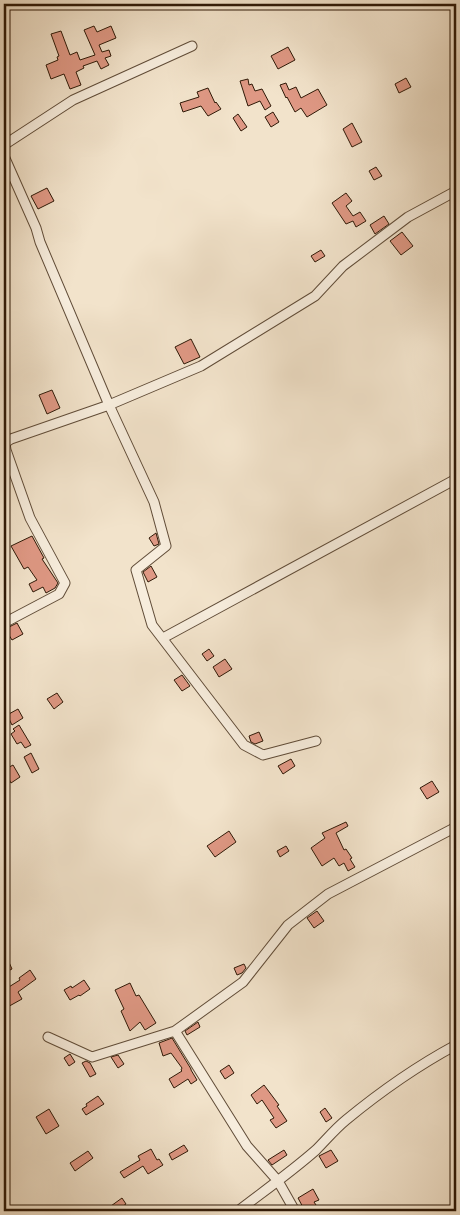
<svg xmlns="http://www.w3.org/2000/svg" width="460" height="1215" font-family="Vollkorn,serif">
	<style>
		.building { fill: #df9884; stroke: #2f1907 }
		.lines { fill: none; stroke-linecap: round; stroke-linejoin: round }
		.minor-casing { stroke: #604c38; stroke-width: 11 }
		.minor { stroke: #f7eddd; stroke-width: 9 }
	</style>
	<rect width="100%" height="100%" fill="#f2e3cb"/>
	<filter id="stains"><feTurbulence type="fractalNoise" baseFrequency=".004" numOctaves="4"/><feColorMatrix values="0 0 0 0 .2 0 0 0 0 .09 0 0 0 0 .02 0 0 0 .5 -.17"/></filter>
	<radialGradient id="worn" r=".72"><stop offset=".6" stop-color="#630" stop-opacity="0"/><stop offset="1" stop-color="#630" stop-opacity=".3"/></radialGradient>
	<!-- building -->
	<path class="building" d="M 94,26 L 97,32 L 111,26 L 116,38 L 99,45 L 102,52 L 109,50 L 111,56 L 105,58 L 109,65 L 101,69 L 97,61 L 83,66 L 84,68 L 76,72 L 81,85 L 70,89 L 64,74 L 51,79 L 46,65 L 58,60 L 57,57 L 59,56 L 51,34 L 61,31 L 70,55 L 77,52 L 80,60 L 95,55 L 84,30 Z
		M 288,47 L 295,60 L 278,69 L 271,56 Z
		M 406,78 L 411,87 L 399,93 L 395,84 Z
		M 248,79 L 249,85 L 252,84 L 255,91 L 262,89 L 271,106 L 265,110 L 260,101 L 248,106 L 240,81 Z
		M 286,83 L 289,90 L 296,87 L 301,98 L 318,89 L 327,105 L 307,117 L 301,108 L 295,112 L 287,97 L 286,98 L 280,85 Z
		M 208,88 L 215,103 L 216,102 L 221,109 L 208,116 L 201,106 L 183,112 L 180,103 L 199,97 L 197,92 Z
		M 273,112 L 279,122 L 271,127 L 265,117 Z
		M 238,114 L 247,127 L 241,131 L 233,118 Z
		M 352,123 L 362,142 L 352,147 L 343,129 Z
		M 376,167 L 382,176 L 374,180 L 369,171 Z
		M 47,188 L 54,201 L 38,209 L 31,196 Z
		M 346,193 L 352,201 L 346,206 L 353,216 L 360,212 L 366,221 L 356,227 L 353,221 L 346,224 L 332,203 Z
		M 384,216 L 389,224 L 375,234 L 370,225 Z
		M 402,232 L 413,246 L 401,255 L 390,241 Z
		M 321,250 L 325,256 L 315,262 L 311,256 Z
		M 191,339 L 200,357 L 184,364 L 175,347 Z
		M 52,390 L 60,408 L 47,414 L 39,395 Z
		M 156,533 L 159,544 L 154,546 L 149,538 Z
		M 32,536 L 44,558 L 42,559 L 58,583 L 55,588 L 46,593 L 43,587 L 33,592 L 29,584 L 37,580 L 28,567 L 24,569 L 11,546 Z
		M 151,566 L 157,577 L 148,582 L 143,572 Z
		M 17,623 L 23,634 L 12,640 L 5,629 Z
		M 209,649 L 214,656 L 207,661 L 202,654 Z
		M 225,659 L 232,669 L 219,677 L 213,667 Z
		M 182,675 L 190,686 L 182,691 L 174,680 Z
		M 57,693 L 63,702 L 54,709 L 47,699 Z
		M 18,709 L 23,718 L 12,725 L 7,715 Z
		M 19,725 L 31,745 L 25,748 L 21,742 L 17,744 L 11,734 L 15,731 L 13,729 Z
		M 259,732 L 263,741 L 255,744 L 251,742 L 249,736 Z
		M 31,753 L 39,769 L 32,773 L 24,757 Z
		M 291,759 L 295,766 L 283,774 L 278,766 Z
		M 13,765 L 20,777 L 11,783 L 4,770 Z
		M 432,781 L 439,792 L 427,799 L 420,788 Z
		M 346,822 L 348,826 L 336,833 L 344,850 L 346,849 L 352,858 L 350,859 L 355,867 L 348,871 L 344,863 L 339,866 L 334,858 L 322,866 L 311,848 L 325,838 L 322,833 Z
		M 229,831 L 236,842 L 215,857 L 207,846 Z
		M 286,846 L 289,851 L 280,857 L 277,851 Z
		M 317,911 L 324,921 L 314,928 L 307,918 Z
		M 4,951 L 12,969 L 4,973 Z
		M 244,964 L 246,968 L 242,973 L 237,975 L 234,968 Z
		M 30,970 L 36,979 L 18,992 L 22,999 L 4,1009 L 4,990 L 20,980 L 19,978 Z
		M 84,980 L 90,989 L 80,996 L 79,995 L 70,1000 L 64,990 L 71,986 L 72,988 Z
		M 130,983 L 136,996 L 139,995 L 156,1023 L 145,1030 L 140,1022 L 130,1031 L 121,1011 L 124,1009 L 115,990 Z
		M 198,1022 L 200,1027 L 187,1035 L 185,1031 Z
		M 172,1038 L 191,1069 L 191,1070 L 197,1080 L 191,1084 L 188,1079 L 174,1088 L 169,1079 L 182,1071 L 181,1070 L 182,1068 L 171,1053 L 163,1056 L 159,1043 Z
		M 70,1054 L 75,1062 L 69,1066 L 64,1058 Z
		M 118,1055 L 124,1064 L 118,1068 L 111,1057 Z
		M 86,1061 L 90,1063 L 96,1074 L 90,1077 L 82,1063 Z
		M 229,1065 L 234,1073 L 225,1079 L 220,1071 Z
		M 264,1085 L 279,1105 L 277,1106 L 287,1121 L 276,1128 L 270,1120 L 274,1118 L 262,1100 L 257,1104 L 251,1095 Z
		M 98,1096 L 104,1104 L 86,1115 L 82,1109 L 87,1106 L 86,1104 Z
		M 325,1108 L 332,1118 L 326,1122 L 320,1112 Z
		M 49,1109 L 59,1126 L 46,1134 L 36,1117 Z
		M 184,1145 L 188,1151 L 172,1160 L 169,1154 Z
		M 151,1149 L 157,1160 L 159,1159 L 163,1165 L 148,1174 L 143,1166 L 124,1178 L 120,1172 L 140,1160 L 138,1156 Z
		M 284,1150 L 287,1155 L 272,1165 L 268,1160 Z
		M 331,1150 L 338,1161 L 326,1168 L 319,1156 Z
		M 88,1151 L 93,1158 L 75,1171 L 70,1163 Z
		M 313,1189 L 319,1200 L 314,1202 L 320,1211 L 305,1211 L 298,1198 Z
		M 122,1198 L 126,1204 L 115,1211 L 104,1211 Z"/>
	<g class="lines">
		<!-- minor casing -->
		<g class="minor-casing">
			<path id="minor" d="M 4,145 L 73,100 L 192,46
				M 4,156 L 36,228 L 40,242 L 109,405 L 154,502 L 166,546 L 136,570 L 152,625 L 244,745 L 263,755 L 316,741
				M 4,623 L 59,594 L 65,583 L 30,518 L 6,450 L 5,443 L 11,439 L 109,405 L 201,366 L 315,296 L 343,266 L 408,217 L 456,191
				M 163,638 L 456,479
				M 48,1037 L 92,1057 L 175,1031
				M 238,1211 C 264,1191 291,1172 316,1150 C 326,1140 335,1129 346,1120 C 380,1092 417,1066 456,1045
				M 295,1211 L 278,1181 L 247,1146 L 175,1031 L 243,982 L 288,925 L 328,894 L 456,827"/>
		</g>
		<!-- minor -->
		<use href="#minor" class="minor"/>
	</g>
	<!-- margin -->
	<rect width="460" height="1215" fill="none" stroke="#f2e3cb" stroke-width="20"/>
	<rect x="5" y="5" width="450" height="1205" fill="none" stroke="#2f1907" stroke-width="2.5"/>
	<rect x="10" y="10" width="440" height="1195" fill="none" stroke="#2f1907"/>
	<rect width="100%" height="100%" filter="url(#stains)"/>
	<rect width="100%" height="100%" fill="url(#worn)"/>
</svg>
